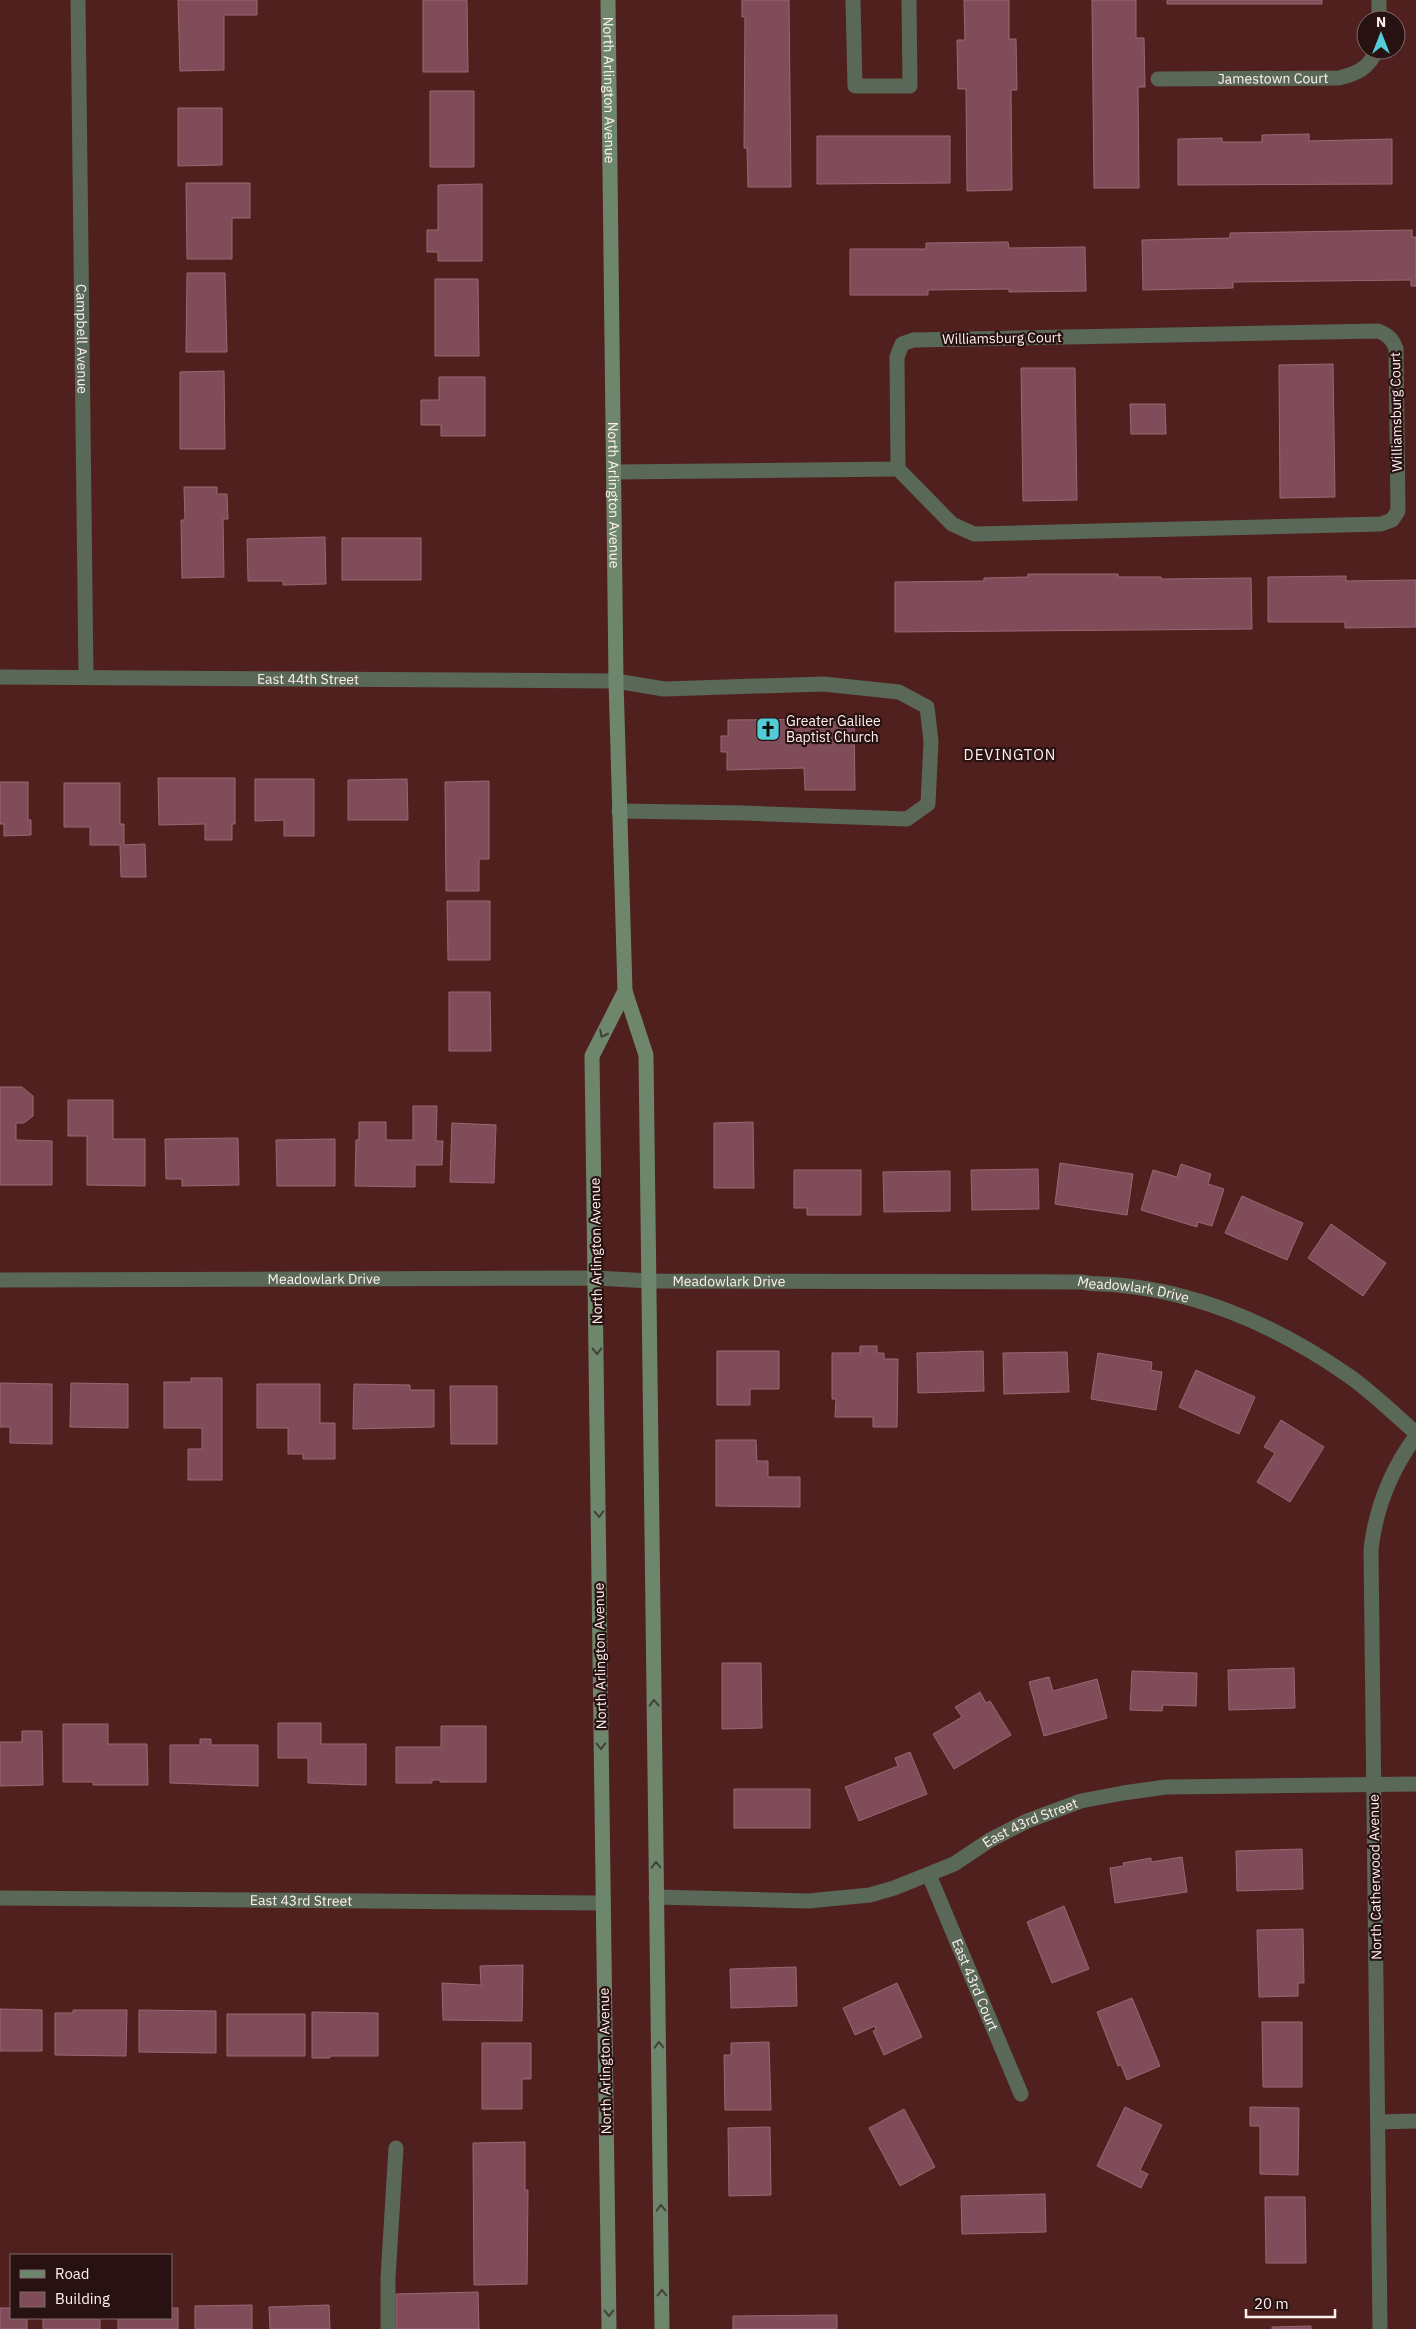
<svg xmlns="http://www.w3.org/2000/svg" width="1416" height="2329" font-family="'IBM Plex Sans',sans-serif">
	<style>
		.building { fill: #804c59; stroke: #9c6673 }
		.lines { fill: none; stroke-linecap: round; stroke-linejoin: round }
		.lane { stroke: #596857; stroke-width: 15 }
		.street { stroke: #596857; stroke-width: 15 }
		.secondary { stroke: #6e876c; stroke-width: 15 }
		.oneway { stroke: #444135 }
		.labels { text-anchor: middle; stroke-width: 4.5; stroke-linejoin: round; paint-order: stroke }
		.street-label { font-size: 14px; fill: #fff1f0; stroke: #281211 }
		.poi-label { font-size: 14px; fill: #fff1f0; stroke: #281211; text-anchor: start }
		.neighbourhood-label { font-size: 15px; letter-spacing: 1px; fill: #fff1f0; stroke: #281211 }
	</style>
	<rect width="100%" height="100%" fill="#50201f"/>
	<!-- building -->
	<path class="building" d="M 178,0 L 257,0 L 257,15 L 224,15 L 224,70 L 180,71 Z
		M 423,0 L 467,0 L 468,72 L 423,72 Z
		M 742,0 L 789,0 L 791,187 L 748,187 L 747,148 L 744,148 L 745,17 L 742,17 Z
		M 964,0 L 1009,0 L 1009,39 L 1016,39 L 1017,90 L 1011,90 L 1012,190 L 967,191 L 966,89 L 958,89 L 957,40 L 965,40 Z
		M 1092,0 L 1136,0 L 1136,38 L 1144,38 L 1145,87 L 1138,87 L 1139,188 L 1094,188 Z
		M 1167,0 L 1322,0 L 1322,4 L 1167,4 Z
		M 430,91 L 474,91 L 474,167 L 430,167 Z
		M 178,108 L 222,108 L 222,165 L 178,166 Z
		M 1309,134 L 1309,141 L 1392,139 L 1392,184 L 1178,185 L 1178,139 L 1222,138 L 1222,142 L 1262,142 L 1262,135 Z
		M 817,136 L 950,136 L 950,183 L 817,184 Z
		M 186,183 L 250,183 L 250,218 L 232,218 L 232,259 L 187,259 Z
		M 482,184 L 482,261 L 438,261 L 438,252 L 427,252 L 427,230 L 438,230 L 438,185 Z
		M 1412,230 L 1412,237 L 1416,237 L 1416,286 L 1411,286 L 1411,280 L 1233,282 L 1233,288 L 1143,290 L 1142,240 L 1230,238 L 1230,233 Z
		M 1008,242 L 1009,248 L 1085,247 L 1086,291 L 1009,292 L 1009,289 L 928,290 L 928,295 L 850,295 L 850,249 L 926,249 L 926,243 Z
		M 187,273 L 225,273 L 227,352 L 186,352 Z
		M 435,279 L 478,279 L 479,356 L 435,356 Z
		M 1333,364 L 1335,497 L 1280,498 L 1279,365 Z
		M 1021,368 L 1075,368 L 1077,500 L 1023,501 Z
		M 224,371 L 225,449 L 180,449 L 180,372 Z
		M 439,377 L 485,377 L 485,436 L 441,436 L 441,425 L 421,425 L 421,400 L 439,400 Z
		M 1130,404 L 1165,404 L 1166,434 L 1131,434 Z
		M 184,487 L 217,487 L 217,494 L 227,494 L 228,519 L 223,519 L 224,577 L 182,578 L 181,520 L 185,520 Z
		M 325,537 L 326,584 L 283,585 L 283,581 L 248,581 L 247,539 Z
		M 342,538 L 421,538 L 421,580 L 342,580 Z
		M 1028,574 L 1118,574 L 1118,577 L 1161,577 L 1161,579 L 1251,578 L 1252,629 L 895,632 L 895,582 L 984,581 L 984,578 L 1028,577 Z
		M 1346,576 L 1346,581 L 1416,580 L 1416,627 L 1345,628 L 1345,622 L 1268,622 L 1268,577 Z
		M 854,719 L 855,790 L 805,790 L 804,768 L 727,770 L 727,752 L 721,752 L 721,736 L 728,736 L 728,720 Z
		M 158,778 L 235,778 L 235,824 L 232,824 L 232,840 L 205,840 L 205,824 L 159,825 Z
		M 255,779 L 314,779 L 314,836 L 284,836 L 284,820 L 255,821 Z
		M 407,779 L 408,820 L 348,820 L 348,780 Z
		M 489,781 L 489,859 L 479,859 L 479,891 L 446,891 L 445,782 Z
		M 0,782 L 28,782 L 28,820 L 31,820 L 31,835 L 4,836 L 4,824 L 0,824 Z
		M 64,783 L 120,783 L 120,824 L 124,824 L 124,845 L 145,844 L 146,877 L 121,877 L 120,845 L 90,845 L 90,827 L 64,827 Z
		M 447,901 L 490,901 L 490,960 L 448,960 Z
		M 449,992 L 490,992 L 491,1051 L 449,1051 Z
		M 0,1087 L 22,1087 L 33,1096 L 33,1116 L 24,1123 L 16,1123 L 16,1140 L 52,1141 L 52,1185 L 0,1185 Z
		M 68,1100 L 113,1100 L 113,1139 L 145,1139 L 145,1186 L 87,1185 L 87,1136 L 68,1136 Z
		M 413,1106 L 437,1106 L 436,1141 L 443,1141 L 442,1165 L 415,1165 L 415,1187 L 355,1186 L 356,1140 L 359,1140 L 359,1122 L 386,1122 L 386,1140 L 413,1140 Z
		M 753,1122 L 754,1188 L 714,1188 L 714,1123 Z
		M 452,1123 L 496,1125 L 494,1183 L 450,1182 Z
		M 238,1138 L 239,1185 L 182,1186 L 182,1179 L 166,1179 L 165,1139 Z
		M 335,1139 L 335,1186 L 277,1186 L 276,1140 Z
		M 1060,1163 L 1133,1174 L 1127,1215 L 1055,1204 Z
		M 1181,1164 L 1211,1174 L 1208,1184 L 1224,1189 L 1212,1226 L 1198,1222 L 1197,1227 L 1141,1210 L 1153,1170 L 1177,1177 Z
		M 1038,1169 L 1039,1209 L 972,1210 L 971,1170 Z
		M 794,1170 L 861,1170 L 861,1215 L 807,1215 L 807,1208 L 794,1208 Z
		M 950,1171 L 950,1211 L 884,1212 L 883,1172 Z
		M 1242,1196 L 1303,1223 L 1287,1260 L 1225,1233 Z
		M 1331,1224 L 1386,1263 L 1363,1296 L 1308,1258 Z
		M 860,1346 L 877,1346 L 877,1353 L 884,1353 L 884,1359 L 898,1359 L 897,1427 L 873,1427 L 873,1417 L 835,1417 L 836,1399 L 832,1399 L 832,1353 L 860,1353 Z
		M 717,1351 L 779,1351 L 779,1389 L 750,1389 L 750,1405 L 717,1405 Z
		M 983,1351 L 984,1391 L 918,1393 L 917,1353 Z
		M 1067,1352 L 1069,1392 L 1004,1394 L 1003,1353 Z
		M 1098,1353 L 1152,1362 L 1151,1370 L 1162,1372 L 1156,1410 L 1091,1399 Z
		M 1196,1370 L 1255,1397 L 1239,1434 L 1179,1407 Z
		M 191,1378 L 222,1378 L 222,1480 L 188,1480 L 188,1449 L 202,1449 L 202,1428 L 164,1428 L 164,1382 L 191,1382 Z
		M 0,1383 L 52,1384 L 52,1444 L 10,1443 L 10,1427 L 0,1427 Z
		M 71,1383 L 128,1384 L 128,1428 L 70,1427 Z
		M 257,1384 L 320,1384 L 320,1423 L 335,1423 L 335,1459 L 303,1459 L 303,1454 L 288,1454 L 288,1428 L 257,1428 Z
		M 354,1384 L 410,1385 L 410,1390 L 434,1390 L 434,1427 L 353,1429 Z
		M 450,1386 L 497,1386 L 497,1444 L 451,1444 Z
		M 1281,1420 L 1324,1447 L 1290,1502 L 1257,1482 L 1275,1453 L 1264,1447 Z
		M 716,1440 L 756,1440 L 757,1461 L 768,1461 L 768,1477 L 800,1477 L 800,1507 L 716,1506 Z
		M 722,1663 L 761,1663 L 762,1728 L 722,1729 Z
		M 1294,1668 L 1295,1708 L 1229,1710 L 1228,1670 Z
		M 1132,1671 L 1197,1673 L 1196,1706 L 1163,1705 L 1162,1711 L 1130,1710 Z
		M 1049,1677 L 1053,1691 L 1097,1679 L 1107,1718 L 1044,1736 L 1029,1682 Z
		M 980,1692 L 986,1703 L 990,1701 L 1011,1735 L 954,1769 L 933,1734 L 962,1717 L 955,1707 Z
		M 278,1723 L 321,1723 L 321,1744 L 366,1744 L 366,1785 L 308,1783 L 308,1758 L 278,1758 Z
		M 63,1724 L 108,1724 L 108,1744 L 147,1744 L 148,1785 L 93,1785 L 93,1782 L 63,1782 Z
		M 441,1726 L 486,1726 L 486,1782 L 440,1782 L 440,1780 L 432,1780 L 432,1783 L 396,1783 L 396,1747 L 441,1747 Z
		M 22,1731 L 42,1731 L 43,1785 L 0,1786 L 0,1742 L 22,1742 Z
		M 200,1739 L 211,1739 L 211,1745 L 258,1745 L 258,1786 L 170,1783 L 170,1745 L 200,1745 Z
		M 910,1752 L 927,1794 L 859,1821 L 845,1787 L 898,1766 L 895,1758 Z
		M 734,1789 L 810,1789 L 810,1828 L 734,1828 Z
		M 1302,1849 L 1303,1889 L 1237,1891 L 1236,1851 Z
		M 1182,1857 L 1187,1892 L 1115,1903 L 1110,1868 L 1124,1866 L 1123,1863 L 1151,1858 L 1151,1862 Z
		M 1064,1906 L 1089,1969 L 1052,1983 L 1027,1922 Z
		M 1303,1929 L 1304,1983 L 1298,1983 L 1298,1996 L 1259,1997 L 1257,1930 Z
		M 523,1965 L 522,2021 L 443,2020 L 442,1983 L 481,1985 L 480,1966 Z
		M 796,1967 L 797,2006 L 731,2008 L 730,1969 Z
		M 897,1983 L 922,2037 L 884,2055 L 873,2031 L 876,2030 L 875,2026 L 855,2035 L 843,2008 Z
		M 1132,1998 L 1160,2066 L 1127,2080 L 1121,2065 L 1118,2066 L 1097,2012 Z
		M 0,2009 L 42,2010 L 42,2051 L 0,2051 Z
		M 73,2010 L 127,2010 L 126,2056 L 55,2055 L 55,2013 L 73,2013 Z
		M 139,2010 L 216,2011 L 216,2053 L 139,2052 Z
		M 312,2012 L 378,2013 L 378,2056 L 330,2056 L 330,2058 L 312,2058 Z
		M 227,2014 L 305,2014 L 305,2056 L 227,2056 Z
		M 1262,2022 L 1302,2022 L 1302,2087 L 1263,2087 Z
		M 769,2042 L 771,2110 L 725,2110 L 724,2055 L 731,2055 L 731,2043 Z
		M 482,2043 L 531,2043 L 531,2079 L 522,2079 L 522,2109 L 482,2109 Z
		M 1125,2107 L 1162,2125 L 1140,2170 L 1148,2174 L 1141,2188 L 1097,2166 Z
		M 1250,2107 L 1299,2108 L 1298,2175 L 1260,2174 L 1260,2126 L 1250,2126 Z
		M 904,2109 L 935,2167 L 900,2186 L 869,2128 Z
		M 770,2127 L 771,2195 L 729,2196 L 728,2128 Z
		M 525,2142 L 525,2190 L 528,2190 L 527,2284 L 474,2285 L 473,2143 Z
		M 1045,2194 L 1046,2232 L 962,2234 L 961,2196 Z
		M 1265,2197 L 1305,2197 L 1306,2263 L 1266,2263 Z
		M 478,2292 L 479,2329 L 396,2329 L 396,2294 Z
		M 252,2305 L 252,2329 L 195,2329 L 195,2306 Z
		M 329,2305 L 330,2329 L 270,2329 L 269,2307 Z
		M 0,2308 L 11,2308 L 11,2318 L 27,2318 L 27,2329 L 0,2329 Z
		M 171,2308 L 178,2308 L 178,2329 L 118,2329 L 118,2318 L 171,2318 Z
		M 837,2315 L 837,2329 L 733,2329 L 733,2316 Z
		M 43,2318 L 100,2318 L 100,2329 L 43,2329 Z
		M 1311,2326 L 1311,2329 L 1272,2329 L 1272,2327 Z"/>
	<g class="lines">
		<!-- lane -->
		<path class="lane" d="M 853,0 L 855,86 L 910,86 L 909,0
			M 616,681 L 664,689 L 823,684 L 899,692 L 927,707 L 931,741 L 928,804 L 907,819 L 744,813 L 619,811
			M 388,2329 L 388,2278 L 396,2148"/>
		<!-- street -->
		<g class="street">
			<path id="s1" d="M 78,0 L 86,677"/>
			<path d="M 1379,0 L 1379,20"/>
			<path id="s2" d="M 1158,79 L 1339,78 C 1356,74 1370,68 1376,50"/>
			<path d="M 1378,331 C 1387,334 1393,339 1396,349 L 1398,511 L 1392,520 L 1381,524 L 974,534 L 952,524 L 898,469 L 897,357 L 902,344 L 913,340 Z"/>
			<path d="M 614,472 L 898,469"/>
			<path id="s3" d="M 0,677 L 616,681"/>
			<path id="s4" d="M 0,1280 L 596,1278 L 650,1281 L 1083,1282 C 1095,1285 1106,1283 1118,1285 C 1140,1287 1163,1291 1185,1297 C 1245,1313 1299,1341 1349,1376 C 1373,1393 1394,1414 1416,1433"/>
			<path id="s5" d="M 929,1875 L 1021,2094"/>
			<path id="s6" d="M 656,1897 L 808,1901 L 870,1895 L 894,1888 L 954,1864 L 990,1840 L 1027,1821 L 1081,1801 L 1123,1793 L 1166,1787 L 1416,1784"/>
			<path id="s7" d="M 0,1898 L 603,1903"/>
			<path d="M 1378,2122 L 1416,2121"/>
			<path d="M 1380,2329 L 1371,1549 C 1376,1507 1391,1470 1416,1436"/>
		</g>
		<!-- secondary -->
		<g class="secondary">
			<path id="s8" d="M 608,0 L 616,681 L 625,991 L 646,1055 L 662,2329"/>
			<path d="M 609,2329 L 592,1056 L 625,991"/>
		</g>
	</g>
	<!-- one-way arrows -->
	<defs><path id="oneway-chevron" d="M-2-3.5L2.5 0L-2 3.5" fill="none" stroke-width="1.6" stroke-linecap="round" stroke-linejoin="round" transform="scale(1.25)"/></defs>
	<g class="oneway">
		<use href="#oneway-chevron" transform="translate(603 1034) rotate(117)"/>
		<use href="#oneway-chevron" transform="translate(597 1351) rotate(89)"/>
		<use href="#oneway-chevron" transform="translate(599 1514) rotate(89)"/>
		<use href="#oneway-chevron" transform="translate(654 1703) rotate(-91)"/>
		<use href="#oneway-chevron" transform="translate(601 1746) rotate(89)"/>
		<use href="#oneway-chevron" transform="translate(656 1865) rotate(-91)"/>
		<use href="#oneway-chevron" transform="translate(659 2045) rotate(-91)"/>
		<use href="#oneway-chevron" transform="translate(661 2208) rotate(-91)"/>
		<use href="#oneway-chevron" transform="translate(662 2293) rotate(-90)"/>
		<use href="#oneway-chevron" transform="translate(609 2313) rotate(89)"/>
	</g>
	<!-- icons -->
	<defs>
		<g id="church-square" transform="scale(1.25)"><rect x="-9" y="-9" width="18" height="18" rx="4" fill="#52ccd6" stroke="#281211"/><path d="M-1.2-6h2.4v3.5h3.3v2.4h-3.3V6h-2.4V-.1h-3.3v-2.4h3.3Z" fill="#111"/></g>
	</defs>
	<g fill-rule="evenodd">
		<use href="#church-square" x="768" y="729"/>
	</g>
	<g class="labels">
		<!-- street labels -->
		<g class="street-label">
			<text dy="5" stroke="none"><textPath href="#s2" startOffset="115">Jamestown Court</textPath></text>
			<text dy="5" stroke="none"><textPath href="#s8" startOffset="90">North Arlington Avenue</textPath></text>
			<text transform="translate(1002 338) rotate(-1)" y="5">Williamsburg Court</text>
			<text dy="5" stroke="none"><textPath href="#s1" startOffset="339">Campbell Avenue</textPath></text>
			<text transform="translate(1396 412) rotate(-91)" y="5">Williamsburg Court</text>
			<text dy="5" stroke="none"><textPath href="#s8" startOffset="495">North Arlington Avenue</textPath></text>
			<text dy="5" stroke="none"><textPath href="#s3" startOffset="308">East 44th Street</textPath></text>
			<text transform="translate(596 1251) rotate(-91)" y="5">North Arlington Avenue</text>
			<text dy="5" stroke="none"><textPath href="#s4" startOffset="324">Meadowlark Drive</textPath></text>
			<text dy="5" stroke="none"><textPath href="#s4" startOffset="729">Meadowlark Drive</textPath></text>
			<text dy="5" stroke="none"><textPath href="#s4" startOffset="1134">Meadowlark Drive</textPath></text>
			<text transform="translate(600 1656) rotate(-91)" y="5">North Arlington Avenue</text>
			<text dy="5" stroke="none"><textPath href="#s6" startOffset="391">East 43rd Street</textPath></text>
			<text transform="translate(1375 1877) rotate(-91)" y="5">North Catherwood Avenue</text>
			<text dy="5" stroke="none"><textPath href="#s7" startOffset="301">East 43rd Street</textPath></text>
			<text dy="5" stroke="none"><textPath href="#s5" startOffset="119">East 43rd Court</textPath></text>
			<text transform="translate(605 2061) rotate(-91)" y="5">North Arlington Avenue</text>
		</g>
		<!-- poi labels -->
		<g class="poi-label">
			<text x="786" y="726">Greater Galilee<tspan x="786" dy="16">Baptist Church</tspan></text>
		</g>
		<!-- neighbourhood labels -->
		<g class="neighbourhood-label">
			<text x="1010" y="760">DEVINGTON</text>
		</g>
	</g>
	<!-- legend -->
	<rect x="10" y="2254" width="162" height="65" fill="#281211" stroke="#7e6b6a"/>
	<rect x="20" y="2270" width="25" height="8" fill="#6e876c" stroke="#7e6b6a"/>
	<text x="55" y="2279" font-size="15" fill="#fff1f0">Road</text>
	<rect x="20" y="2292" width="25" height="15" fill="#804c59" stroke="#7e6b6a"/>
	<text x="55" y="2304" font-size="15" fill="#fff1f0">Building</text>
	<!-- north arrow -->
	<g transform="translate(1381 35)"><circle r="24" fill="#281211" stroke="#7e6b6a"/>
	<path d="M0-4L9 19L0 12L-9 19Z" fill="#52ccd6"/>
	<text y="-8" font-size="14" font-weight="bold" text-anchor="middle" fill="#fff1f0">N</text>
	</g>
	<!-- scale -->
	<path d="M1246 2309v8h89v-8" fill="none" stroke="#fff1f0" stroke-width="2.5"/>
	<text x="1254" y="2309" font-size="15" fill="#fff1f0" stroke="#281211" stroke-width="4" paint-order="stroke">20 m</text>
</svg>
